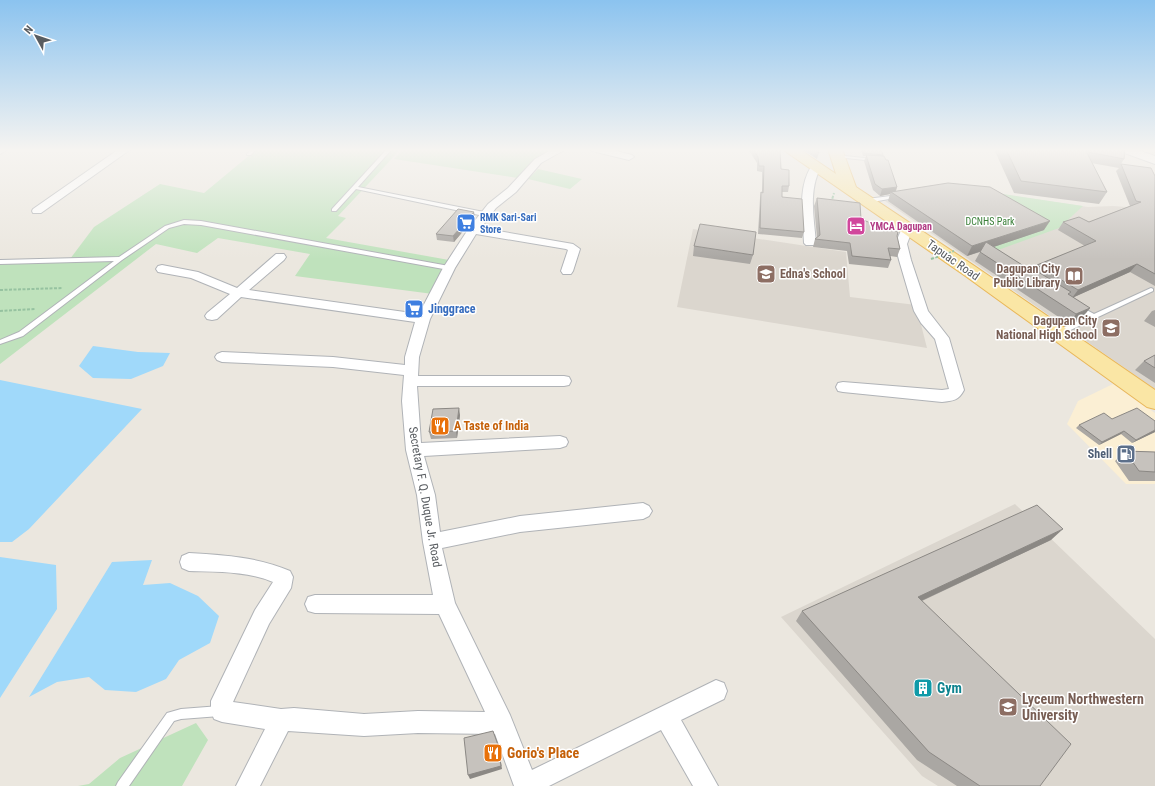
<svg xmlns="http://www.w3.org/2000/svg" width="1155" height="786" font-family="'Roboto Condensed',sans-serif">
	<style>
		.commercial { fill: #fbefd4 }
		.education { fill: #dbd6ce }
		.green { fill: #bfe2bc }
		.water { fill: #a0d9fa }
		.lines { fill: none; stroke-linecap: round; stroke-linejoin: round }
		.service-casing { stroke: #b0b3b7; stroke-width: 2 }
		.minor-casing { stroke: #b0b3b7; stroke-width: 2 }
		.tertiary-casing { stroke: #b0b3b7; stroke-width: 2 }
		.primary-casing { stroke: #e9b75a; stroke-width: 2 }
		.path { stroke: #96c2a0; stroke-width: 2; stroke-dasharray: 3 1.5; stroke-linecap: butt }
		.service { fill: #fff; fill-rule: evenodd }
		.minor { fill: #fff; fill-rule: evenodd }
		.tertiary { fill: #fff; fill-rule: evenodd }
		.primary { fill: #fae6a5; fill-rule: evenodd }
		.path-bridge { stroke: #96c2a0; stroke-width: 2; stroke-dasharray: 3 1.5; stroke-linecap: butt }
		.wall { fill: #aaa7a3 }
		.shaded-wall { fill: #8b8884 }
		.building { fill: #c6c2bd; stroke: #8b8884 }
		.labels { text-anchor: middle; stroke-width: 3; stroke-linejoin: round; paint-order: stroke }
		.far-shop-label { font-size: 10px; font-weight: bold; fill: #366cbe; stroke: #fff; text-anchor: start }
		.far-park-label { font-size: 10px; fill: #3a7f38; stroke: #fff }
		.far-hotel-label { font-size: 10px; font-weight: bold; fill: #b23c85; stroke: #fff; text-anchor: start }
		.street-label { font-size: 12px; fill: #585c60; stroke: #fff }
		.education-label { font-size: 12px; font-weight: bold; fill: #785e54; stroke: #fff; text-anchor: end }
		.shop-label { font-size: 12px; font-weight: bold; fill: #366cbe; stroke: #fff; text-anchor: start }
		.food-label { font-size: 12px; font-weight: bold; fill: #c56008; stroke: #fff; text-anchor: start }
		.service-label { font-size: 12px; font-weight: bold; fill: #4e5e75; stroke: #fff; text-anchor: end }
		.near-culture-label { font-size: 14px; font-weight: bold; fill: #0d838f; stroke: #fff; text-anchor: start }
		.near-education-label { font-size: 14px; font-weight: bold; fill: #785e54; stroke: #fff; text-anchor: start }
		.near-food-label { font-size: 14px; font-weight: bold; fill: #c56008; stroke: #fff; text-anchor: start }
	</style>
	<rect width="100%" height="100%" fill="#ebe7df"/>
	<!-- commercial -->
	<path class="commercial" d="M 1113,384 L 1155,413 L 1155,484 L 1126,484 L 1067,424 L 1078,401 Z"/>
	<!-- education -->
	<path class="education" d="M 955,187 L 1088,207 L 1113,206 L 1155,209 L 1155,389 L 885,201 Z
		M 693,229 L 846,252 L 850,297 L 916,305 L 927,348 L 677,307 Z
		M 1015,504 L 1155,639 L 1155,786 L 938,786 L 922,776 L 781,617 Z"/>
	<!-- green -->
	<path class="green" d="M 257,149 L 401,149 L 338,216 L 346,218 L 326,238 L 449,260 L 433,294 L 295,276 L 310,254 L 218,238 L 197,253 L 156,244 L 0,364 L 0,261 L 70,259 L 94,227 L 160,184 L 204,193 Z
		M 403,149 L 555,149 L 518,178 L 394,159 Z
		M 538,169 L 582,179 L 570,189 L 528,179 Z
		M 955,187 L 1083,206 L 1059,228 L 987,254 Z
		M 196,723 L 208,740 L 182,786 L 78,786 L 89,784 L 120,758 Z"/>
	<!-- water -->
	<path class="water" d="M 93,346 L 138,352 L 170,353 L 163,366 L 131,379 L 93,378 L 79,366 Z
		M 0,380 L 142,409 L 29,529 L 12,542 L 0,542 Z
		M 0,557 L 56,565 L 57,609 L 0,698 Z
		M 152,560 L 143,585 L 170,583 L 198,596 L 219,616 L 210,643 L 179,660 L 166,679 L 136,692 L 105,690 L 89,677 L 57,682 L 29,697 L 112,562 Z"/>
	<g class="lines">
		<!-- service casing -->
		<g class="service-casing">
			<path id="service" d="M 251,149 L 256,149 L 251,155 L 247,155 L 247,154 Z
				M 387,149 L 392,149 L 358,187 L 484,212 L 487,214 L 484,216 L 356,189 L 336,211 L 332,211 L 332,209 Z
				M 835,155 L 874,159 L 876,160 L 874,161 L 837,157 L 835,156 Z
				M 898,195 L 900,196 L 900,197 L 867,203 L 864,201 L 867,199 Z
				M 184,220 L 201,221 L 449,266 L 452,268 L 449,270 L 201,225 L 184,224 L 169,228 L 122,260 L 23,336 L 0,344 L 0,340 L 19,332 L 114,261 L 0,264 L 0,260 L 119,257 L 165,226 Z
				M 1151,288 L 1153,289 L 1153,291 L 1060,335 L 1056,335 L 1055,333 L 1056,331 L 1089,316 L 1077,309 L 1076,308 L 1077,307 L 1081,307 L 1094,314 Z
				M 220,706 L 224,707 L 225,711 L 224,715 L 220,716 L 181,719 L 174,721 L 129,786 L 116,786 L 118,782 L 167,713 L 181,709 Z"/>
		</g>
		<!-- minor casing -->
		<g class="minor-casing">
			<path id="minor" d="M 0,149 L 9,149 L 0,154 Z
				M 119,149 L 131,149 L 41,213 L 33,213 L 32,211 L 33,209 Z
				M 553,149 L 566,149 L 541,163 L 516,192 L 496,208 L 481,228 L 573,244 L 580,249 L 573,271 L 571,274 L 563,274 L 561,271 L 568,250 L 566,249 L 476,234 L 455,268 L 430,319 L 419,357 L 418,376 L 564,376 L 569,377 L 571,381 L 569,385 L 564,386 L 417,386 L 421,443 L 560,436 L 566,438 L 568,442 L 566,446 L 560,448 L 424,456 L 435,495 L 440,532 L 520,516 L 643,503 L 649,506 L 652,511 L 649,516 L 643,519 L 520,532 L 442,548 L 455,603 L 510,715 L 532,770 L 716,680 L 724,683 L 727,691 L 724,699 L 681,720 L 718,786 L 693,786 L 661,730 L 549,786 L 514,786 L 495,734 L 418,733 L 364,736 L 288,731 L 260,786 L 236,786 L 265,729 L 222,722 L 214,719 L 211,711 L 211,701 L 255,610 L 273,582 C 247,571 216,572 189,571 L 182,568 L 180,562 L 182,556 L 189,553 C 224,555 257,557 290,571 L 293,577 L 291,588 L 269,624 L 233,702 L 281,709 L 294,708 L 364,714 L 418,711 L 485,712 L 439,614 L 315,613 L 308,611 L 305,604 L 308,597 L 315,595 L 433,595 L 423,542 L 417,495 L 406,450 L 402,401 L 404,375 L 333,367 L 222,362 L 217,360 L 215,357 L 217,354 L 222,352 L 333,357 L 405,365 L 405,357 L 415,322 L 241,297 L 217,319 L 212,320 L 207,319 L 205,316 L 207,313 L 230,294 L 191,278 L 158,272 L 156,269 L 158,266 L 162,265 L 198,272 L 237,288 L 276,254 L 284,254 L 286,257 L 284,260 L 249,290 L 419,314 L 443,268 L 469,228 L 488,204 L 508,188 L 535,159 Z
				M 590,149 L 609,149 L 632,155 L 634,157 L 629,160 L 592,151 Z
				M 816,164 L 821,167 C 808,190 814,218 816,243 L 814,245 L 806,245 L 804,243 C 803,217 797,188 812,165 Z
				M 907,225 L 911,226 L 913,228 L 907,244 L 911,260 L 928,311 L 949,338 L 964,390 C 959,400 953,401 942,402 L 843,392 L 838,391 L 836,387 L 838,383 L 843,382 L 942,390 L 949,389 L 935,339 L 921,323 L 914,311 L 899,260 L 895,244 L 903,226 Z"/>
		</g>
		<!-- tertiary casing -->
		<g class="tertiary-casing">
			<path id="tertiary" d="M 1117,149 L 1135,149 L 1155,156 L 1155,164 L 1119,151 Z"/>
		</g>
		<!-- primary casing -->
		<g class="primary-casing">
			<path id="primary" d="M 782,149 L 799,149 L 836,174 L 828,149 L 842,149 L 856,187 L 976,267 L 1155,390 L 1155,409 L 1147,407 L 964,275 Z"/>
		</g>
		<!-- path -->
		<path class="path" d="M 831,203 L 834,193
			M 0,290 L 63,288
			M 0,311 L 35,309"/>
		<!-- service -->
		<use href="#service" class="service"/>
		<!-- minor -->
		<use href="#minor" class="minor"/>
		<!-- tertiary -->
		<use href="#tertiary" class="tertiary"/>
		<!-- primary -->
		<use href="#primary" class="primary"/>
		<!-- path-bridge -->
		<path class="path-bridge" d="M 931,259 L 954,251"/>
	</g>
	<!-- wall -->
	<path class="wall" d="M 748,149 L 780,149 L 781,169 L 789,186 L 788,192 L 782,192 L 782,197 L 804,232 L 802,238 L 758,234 L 760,198 L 761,192 L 762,193 L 762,172 L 757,171 L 757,163 Z
		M 802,149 L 818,149 L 819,153 L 817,159 Z
		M 861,149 L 881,149 L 883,155 L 886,160 L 897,187 L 896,191 L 1044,230 L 993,247 L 1027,268 L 1035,269 L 1037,265 L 1085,246 L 1058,230 L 1063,222 L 1089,222 L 1130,206 L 1116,171 L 1119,168 L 1091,163 L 1107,192 L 1099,204 L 1014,193 L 994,149 L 1125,149 L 1124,159 L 1121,164 L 1155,176 L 1155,286 L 1130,272 L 1074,297 L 1083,317 L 1069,324 L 975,261 L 980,252 L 967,256 L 888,201 L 890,194 L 880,196 L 873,190 L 864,161 L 866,156 L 863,156 Z
		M 817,198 L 897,236 L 900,249 L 897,257 L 890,256 L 891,260 L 888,268 L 849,264 L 847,251 L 813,247 L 815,239 L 817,237 L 814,206 Z
		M 475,217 L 454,242 L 437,240 L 436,234 Z
		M 694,246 L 753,255 L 750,264 L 693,256 Z
		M 1155,310 L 1155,327 L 1144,321 L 1152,311 Z
		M 1155,355 L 1155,383 L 1135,370 L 1144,361 Z
		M 460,415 L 457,438 L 431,439 L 429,432 Z
		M 1112,419 L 1155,432 L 1132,443 L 1121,434 L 1099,445 L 1076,428 L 1079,425 Z
		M 1125,451 L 1155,452 L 1155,481 L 1129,481 L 1115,461 Z
		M 1051,540 L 922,601 L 1040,786 L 957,786 L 917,760 L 796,621 L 802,611 Z"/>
	<!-- shaded-wall -->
	<path class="shaded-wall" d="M 897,187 L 895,193 L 891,192 L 890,194 L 880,196 L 882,189 Z
		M 474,212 L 475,217 L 454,242 L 453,236 Z
		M 1050,221 L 1044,230 L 967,256 L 972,246 Z
		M 1137,264 L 1130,272 L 1072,298 L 1078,290 Z
		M 1090,308 L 1083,317 L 1069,324 L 1076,314 Z
		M 459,408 L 460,415 L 457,438 L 456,431 Z
		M 1155,430 L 1155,432 L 1132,443 L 1136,440 Z
		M 1124,431 L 1121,434 L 1099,445 L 1102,442 Z
		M 1063,529 L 1051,540 L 908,607 L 918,597 Z
		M 498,745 L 499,749 L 502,769 L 470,779 L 468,775 Z"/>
	<!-- building -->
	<path class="building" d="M 753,149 L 780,149 L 781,169 L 789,170 L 789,186 L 782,186 L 782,197 L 802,199 L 804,232 L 760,228 L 761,192 L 763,193 L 764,166 L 759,166 L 758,157 Z
		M 812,149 L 818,149 L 819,153 Z
		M 862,149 L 881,149 L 883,155 L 864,153 Z
		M 1006,149 L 1085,149 L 1107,192 L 1021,181 Z
		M 1088,149 L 1125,149 L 1124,159 L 1088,152 Z
		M 866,155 L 884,156 L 886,160 L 888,160 L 897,187 L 882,189 L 875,184 Z
		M 1121,164 L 1151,168 L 1155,176 L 1155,274 L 1137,264 L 1078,290 L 1037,265 L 1096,241 L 1063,222 L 1079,217 L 1089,222 L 1141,202 L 1136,201 Z
		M 948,183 L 990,187 L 1050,221 L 972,246 L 891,192 Z
		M 817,198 L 860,203 L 861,219 L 873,224 L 884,225 L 889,229 L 898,232 L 897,236 L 900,249 L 888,248 L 891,260 L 852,256 L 850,243 L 815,239 L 820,235 Z
		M 458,209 L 474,212 L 453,236 L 436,234 Z
		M 700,224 L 756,232 L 753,255 L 694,246 Z
		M 986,242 L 1027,268 L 1030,267 L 1071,292 L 1068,294 L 1090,308 L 1076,314 L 980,252 Z
		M 1155,355 L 1155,368 L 1144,361 Z
		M 459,408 L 456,431 L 429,432 L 433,409 Z
		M 1137,408 L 1155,421 L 1155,430 L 1136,440 L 1124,431 L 1102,442 L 1079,425 L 1104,413 L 1112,419 Z
		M 1125,451 L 1155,452 L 1155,472 L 1139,471 Z
		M 1037,505 L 1063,529 L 918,597 L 1071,744 L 1040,786 L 980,786 L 929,752 L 802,611 Z
		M 493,731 L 498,745 L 501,766 L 468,775 L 464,738 Z"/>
	<!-- sky -->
	<linearGradient id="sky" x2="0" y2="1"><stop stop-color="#8bc3ef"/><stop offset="0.58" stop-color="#f6f4f1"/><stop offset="1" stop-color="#f6f4f1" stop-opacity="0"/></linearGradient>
	<rect width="1155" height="259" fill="url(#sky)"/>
	<!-- icons -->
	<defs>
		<g id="supermarket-square" transform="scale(1)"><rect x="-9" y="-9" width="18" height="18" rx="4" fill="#3f7fe0" stroke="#fff"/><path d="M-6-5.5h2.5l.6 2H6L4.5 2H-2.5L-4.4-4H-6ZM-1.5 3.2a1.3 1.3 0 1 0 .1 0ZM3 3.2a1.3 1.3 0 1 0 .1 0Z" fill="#fff"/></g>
		<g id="hotel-square" transform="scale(1)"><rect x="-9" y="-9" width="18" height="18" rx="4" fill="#d1479c" stroke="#fff"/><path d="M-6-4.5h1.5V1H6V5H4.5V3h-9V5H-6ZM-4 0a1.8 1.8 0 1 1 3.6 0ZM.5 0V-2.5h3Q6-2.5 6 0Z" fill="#fff"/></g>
		<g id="school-square" transform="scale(1)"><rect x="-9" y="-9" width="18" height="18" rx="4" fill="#8d6e63" stroke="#fff"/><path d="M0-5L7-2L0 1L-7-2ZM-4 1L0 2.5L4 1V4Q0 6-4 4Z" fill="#fff"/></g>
		<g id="library-square" transform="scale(1)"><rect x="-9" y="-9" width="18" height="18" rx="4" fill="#8d6e63" stroke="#fff"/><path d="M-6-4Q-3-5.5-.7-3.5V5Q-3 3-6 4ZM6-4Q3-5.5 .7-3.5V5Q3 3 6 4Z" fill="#fff"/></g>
		<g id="restaurant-square" transform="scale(1)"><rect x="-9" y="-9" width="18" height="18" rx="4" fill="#e8710a" stroke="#fff"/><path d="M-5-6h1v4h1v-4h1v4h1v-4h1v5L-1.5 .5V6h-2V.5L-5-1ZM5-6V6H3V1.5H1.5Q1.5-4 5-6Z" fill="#fff"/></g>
		<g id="fuel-square" transform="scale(1)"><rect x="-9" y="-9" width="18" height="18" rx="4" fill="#5c6f8a" stroke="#fff"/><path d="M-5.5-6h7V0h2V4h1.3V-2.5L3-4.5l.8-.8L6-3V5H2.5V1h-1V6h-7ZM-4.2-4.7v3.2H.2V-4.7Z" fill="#fff"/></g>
		<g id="building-square" transform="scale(1)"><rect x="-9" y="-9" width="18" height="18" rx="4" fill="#0f9aa8" stroke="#fff"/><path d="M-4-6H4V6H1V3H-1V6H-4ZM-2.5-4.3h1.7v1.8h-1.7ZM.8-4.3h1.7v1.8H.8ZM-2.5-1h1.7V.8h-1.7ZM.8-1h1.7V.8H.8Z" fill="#fff"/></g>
		<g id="university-square" transform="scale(1)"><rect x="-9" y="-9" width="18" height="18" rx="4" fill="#8d6e63" stroke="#fff"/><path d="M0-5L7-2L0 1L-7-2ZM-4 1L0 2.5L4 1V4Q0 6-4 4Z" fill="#fff"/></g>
	</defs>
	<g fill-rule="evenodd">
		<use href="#supermarket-square" x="466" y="223"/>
		<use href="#hotel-square" x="856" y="226"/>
		<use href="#school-square" x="766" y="274"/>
		<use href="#library-square" x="1074" y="276"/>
		<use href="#supermarket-square" x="414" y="309"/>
		<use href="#school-square" x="1111" y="328"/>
		<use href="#restaurant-square" x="440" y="426"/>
		<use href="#fuel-square" x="1126" y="454"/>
		<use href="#building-square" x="923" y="688"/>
		<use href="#university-square" x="1008" y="707"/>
		<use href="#restaurant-square" x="493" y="753"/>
	</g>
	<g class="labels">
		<!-- far-shop labels -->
		<g class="far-shop-label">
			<text x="480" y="221">RMK Sari-Sari<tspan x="480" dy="12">Store</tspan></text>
		</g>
		<!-- far-park labels -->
		<g class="far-park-label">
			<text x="990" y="225">DCNHS Park</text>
		</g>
		<!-- far-hotel labels -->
		<g class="far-hotel-label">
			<text x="870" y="230">YMCA Dagupan</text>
		</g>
		<!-- street labels -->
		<g class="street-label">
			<text transform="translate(953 260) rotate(35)" y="4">Tapuac Road</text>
			<text transform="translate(425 497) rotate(80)" y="4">Secretary F. Q. Duque Jr. Road</text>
		</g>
		<!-- education labels -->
		<g class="education-label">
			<text x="1060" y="273">Dagupan City<tspan x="1060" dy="14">Public Library</tspan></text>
			<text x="780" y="278" text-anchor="start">Edna's School</text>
			<text x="1097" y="325">Dagupan City<tspan x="1097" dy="14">National High School</tspan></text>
		</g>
		<!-- shop labels -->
		<g class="shop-label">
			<text x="428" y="313">Jinggrace</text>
		</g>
		<!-- food labels -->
		<g class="food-label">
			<text x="454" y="430">A Taste of India</text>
		</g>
		<!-- service labels -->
		<g class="service-label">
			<text x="1112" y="458">Shell</text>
		</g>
		<!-- near-culture labels -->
		<g class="near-culture-label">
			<text x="937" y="693">Gym</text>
		</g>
		<!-- near-education labels -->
		<g class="near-education-label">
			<text x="1022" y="704">Lyceum Northwestern<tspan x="1022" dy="16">University</tspan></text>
		</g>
		<!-- near-food labels -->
		<g class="near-food-label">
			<text x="507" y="758">Gorio's Place</text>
		</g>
	</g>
	<!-- north arrow -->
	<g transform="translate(36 36) rotate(310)" stroke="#ffffff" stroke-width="3" paint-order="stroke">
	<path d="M0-3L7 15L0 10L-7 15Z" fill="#585c60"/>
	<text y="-6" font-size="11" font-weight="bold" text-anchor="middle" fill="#585c60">N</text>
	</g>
</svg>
